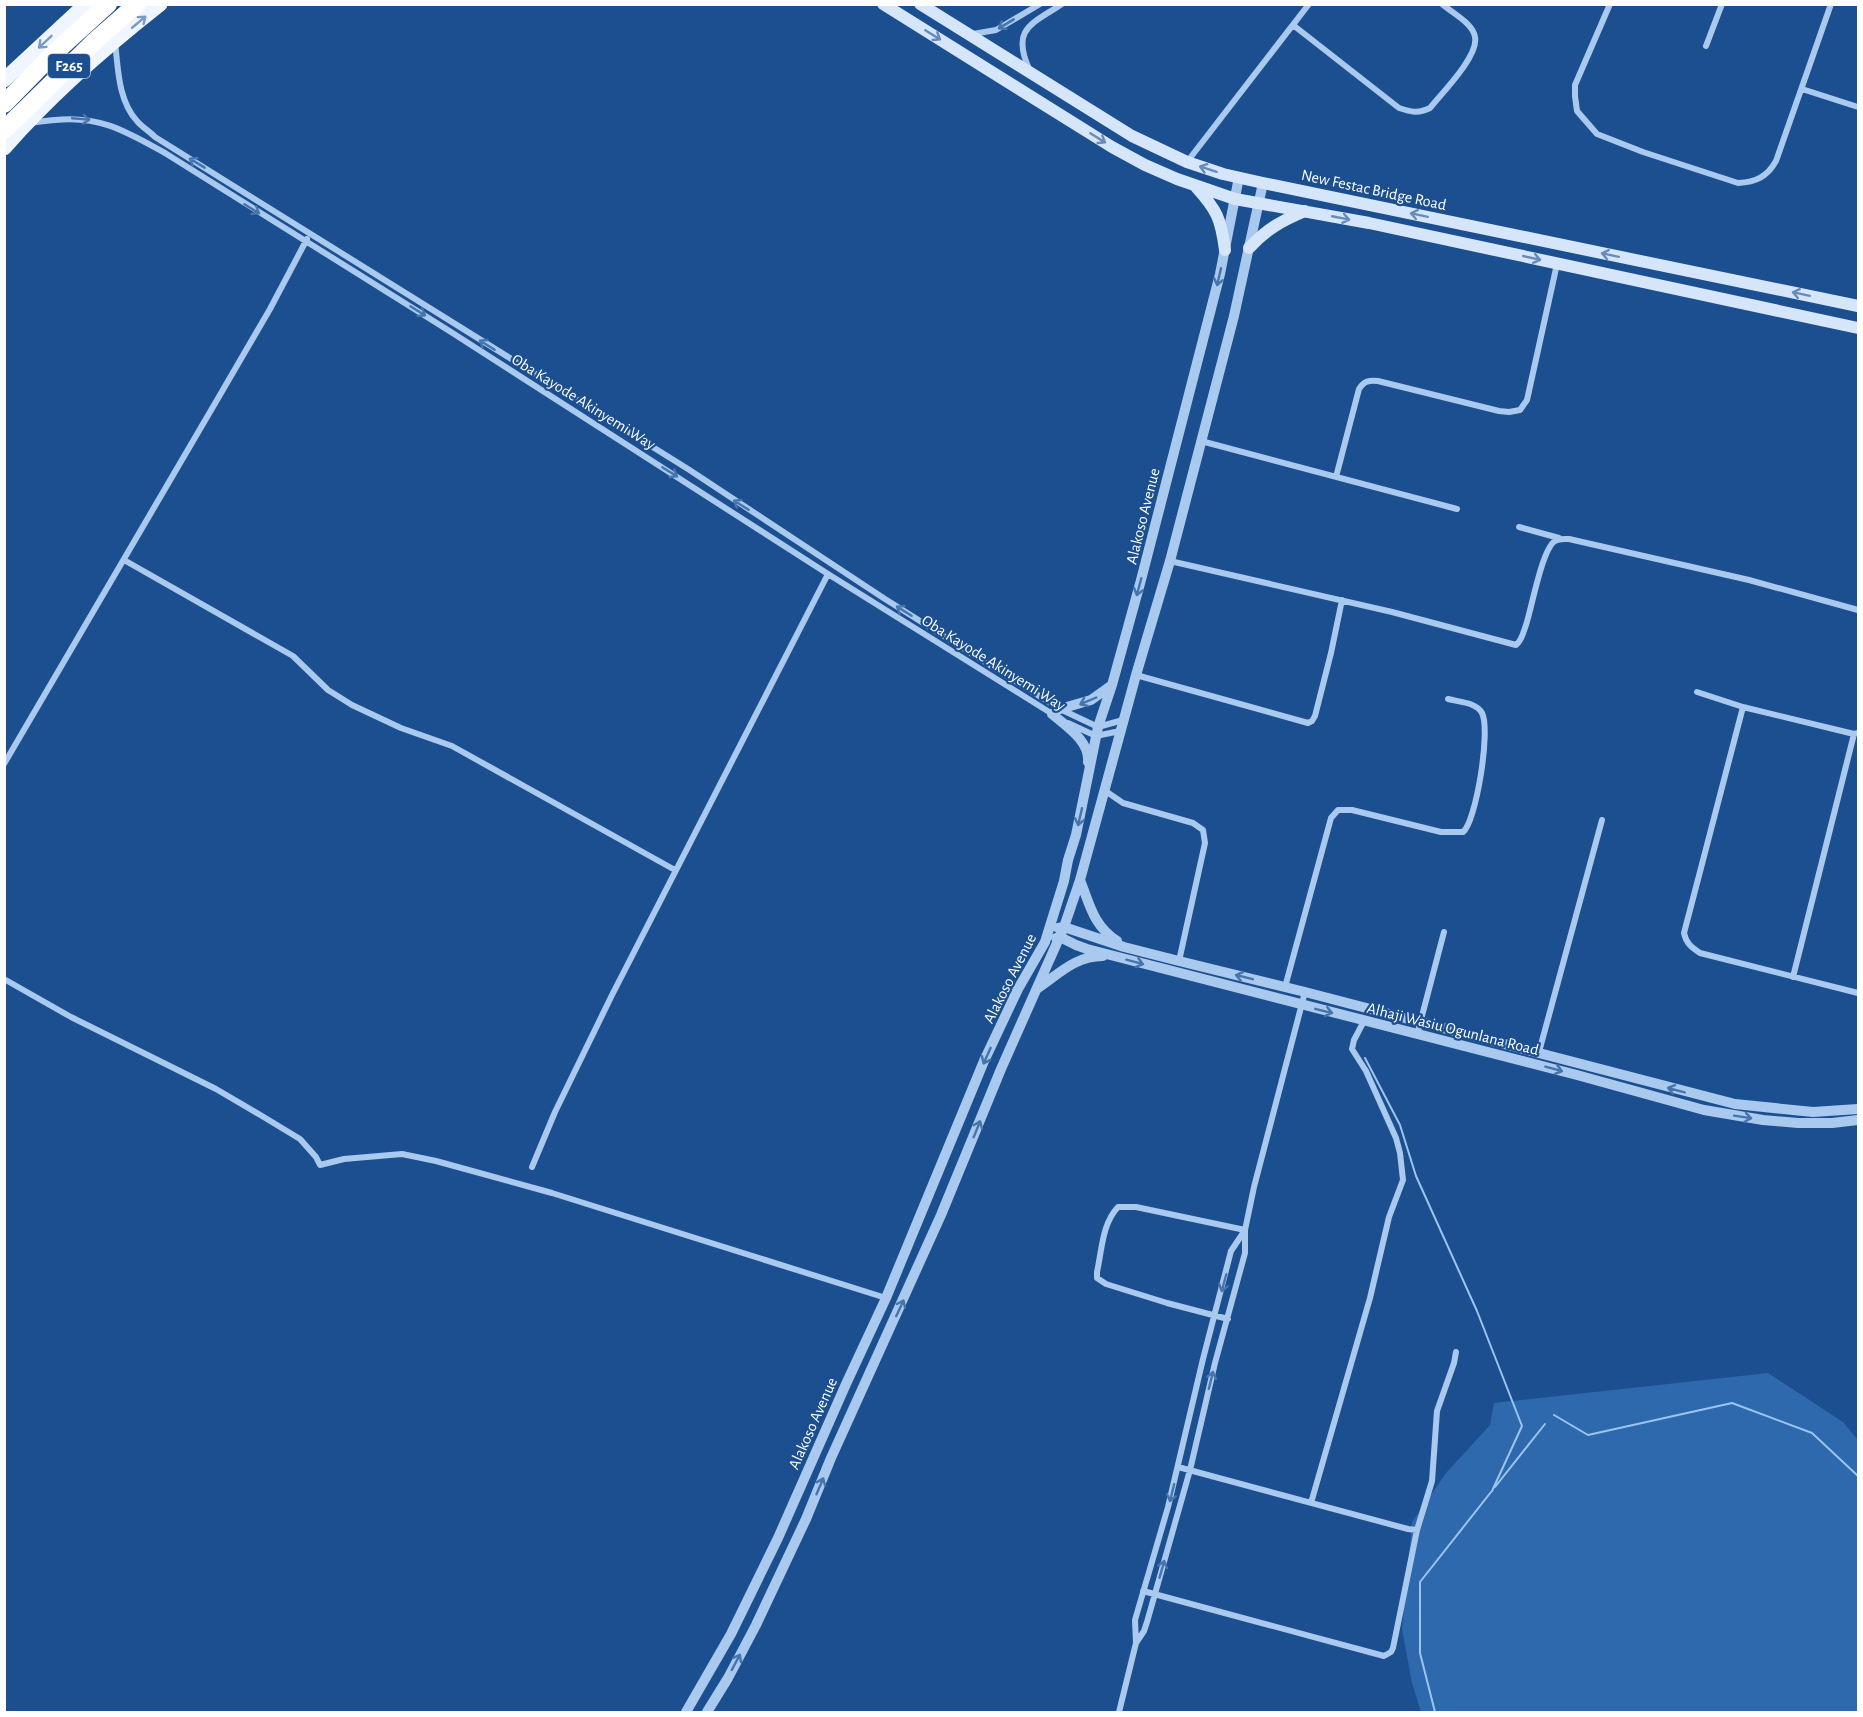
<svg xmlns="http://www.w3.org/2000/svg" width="1863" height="1717" font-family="'Alegreya Sans',sans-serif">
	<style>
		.green { fill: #2e69ad }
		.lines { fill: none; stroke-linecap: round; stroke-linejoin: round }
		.stream { stroke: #9cc4f0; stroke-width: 2 }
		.minor { stroke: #a9c9ee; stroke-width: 6 }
		.tertiary { stroke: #a9c9ee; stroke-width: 10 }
		.secondary { stroke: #d6e6fa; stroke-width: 12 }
		.primary { stroke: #f0f6ff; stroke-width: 15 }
		.motorway { stroke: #fff; stroke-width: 18 }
		.oneway { stroke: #7b9ac1 }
		.oneway2 { stroke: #4674ac }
		.oneway3 { stroke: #668bba }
		.labels { text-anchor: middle; stroke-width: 4.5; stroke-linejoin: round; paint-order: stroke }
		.shield { fill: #1b4f8f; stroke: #bbcadd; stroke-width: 1.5 }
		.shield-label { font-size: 15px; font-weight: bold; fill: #fff }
		.street-label { font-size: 16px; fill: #fff; stroke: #1b4f8f }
	</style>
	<rect width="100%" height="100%" fill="#1b4f8f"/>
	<!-- green -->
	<path class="green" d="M 1768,1373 L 1843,1422 L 1858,1440 L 1858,1712 L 1421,1712 L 1412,1683 L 1402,1629 L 1412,1522 L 1446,1473 L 1490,1425 L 1494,1403 Z"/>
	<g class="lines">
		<!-- stream -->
		<path class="stream" d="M 1365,1058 L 1400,1125 L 1416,1176 L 1477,1311 L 1522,1426 L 1492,1491
			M 1554,1415 L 1588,1435 L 1732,1403 L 1812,1433 L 1858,1476
			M 1495,1487 L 1545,1424
			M 1435,1712 L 1420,1653 L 1420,1582 L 1491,1492"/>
		<!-- minor -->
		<path class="minor" d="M 1610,4 L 1575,85 L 1575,96 L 1577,111 L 1597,134 L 1643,152 L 1738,183 C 1756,182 1767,177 1776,161 L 1831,4
			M 1293,25 L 1399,108 C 1411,112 1418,114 1430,108 C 1442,93 1479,56 1475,37 C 1473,23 1452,13 1442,4
			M 973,34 L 996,30 L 1040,4
			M 115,42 C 118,67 118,101 137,121 C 142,127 149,131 155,137 L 688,469 L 885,599 L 1060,709 L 1098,727 L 1123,720
			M 1706,46 L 1722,4
			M 1029,69 C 1011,28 1032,24 1062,4
			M 1802,89 L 1858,107
			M 32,123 C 40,121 47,121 55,120 C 100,115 127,132 165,153 L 451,332 L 828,574 L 1054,715
			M 1187,162 L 1309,4
			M 1201,441 L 1457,509
			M 1336,477 L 1359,389 C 1364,381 1369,380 1378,381 L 1499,411 L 1509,412 L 1520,410 L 1527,400 L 1557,264
			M 1519,527 L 1559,538
			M 124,560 L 293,656 L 328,690 L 352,705 L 401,728 L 452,746 L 675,870
			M 1170,561 L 1392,612 L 1516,645 C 1522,640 1523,633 1526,625 C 1532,607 1542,549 1555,541 C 1560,538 1564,539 1569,539 L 1749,580 L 1858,610
			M 1136,675 L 1308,723 L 1312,721 L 1315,716 L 1331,653 L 1342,600
			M 1697,692 L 1743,707 L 1854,734 L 1858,733
			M 1743,707 L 1684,933 C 1686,943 1691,947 1700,953 L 1858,993
			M 1068,723 L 1096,736 L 1120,731
			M 4,764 L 217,400 L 270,309 L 307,239
			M 1104,790 L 1123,803 L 1193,823 L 1203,830 L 1205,843 L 1179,961
			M 1793,977 L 1854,734
			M 4,979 L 71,1017 L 216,1089 L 262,1116 L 300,1139 L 316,1157 L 320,1165 L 344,1159 L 402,1154 L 436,1161 L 552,1193 L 886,1298
			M 1285,987 L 1331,818 L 1338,810 L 1352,810 L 1441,832 L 1463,832 C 1476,822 1491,730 1482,713 C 1476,702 1459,702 1448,699
			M 1417,1035 L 1444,932
			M 1539,1052 L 1602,820
			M 532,1167 L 555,1112 L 612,995 L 828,574
			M 1228,1319 L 1167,1303 L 1106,1284 L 1097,1278 L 1097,1272 C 1102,1250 1102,1224 1118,1207 L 1136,1207 L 1245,1230
			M 1178,1467 L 1408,1529 L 1417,1530 L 1432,1481 L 1437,1411 L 1454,1363 L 1456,1352
			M 1311,1503 L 1370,1298 L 1389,1217 L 1403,1180 L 1400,1153 L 1396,1138 L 1366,1071 L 1352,1049 L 1354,1040 L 1364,1021
			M 1143,1591 L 1384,1656 L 1391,1652 L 1393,1648 L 1417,1530
			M 1136,1643 L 1144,1631 L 1147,1622 L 1190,1470 L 1215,1363 L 1245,1253 L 1245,1230 L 1254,1187 L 1305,992
			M 1119,1712 L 1136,1643 L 1135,1620 L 1168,1507 L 1203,1359 L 1231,1251 L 1245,1230"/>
		<!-- tertiary -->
		<path class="tertiary" d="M 1060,709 L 1091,700 L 1112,685
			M 1052,714 C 1066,726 1090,741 1088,762
			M 1080,880 C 1090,905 1093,925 1117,941
			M 1058,928 L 1064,927 L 1124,947 L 1179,961 L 1305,992 L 1735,1104 L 1813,1112 L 1858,1109
			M 1056,938 L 1060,937 L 1076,945 L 1087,949 L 1577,1075 L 1704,1110 L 1763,1120 L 1798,1123 L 1832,1123 L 1858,1120
			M 1038,988 C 1059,974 1075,956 1103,956
			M 686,1712 L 731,1634 L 778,1538 L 846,1384 L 886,1298 L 984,1061 L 1018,989 L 1045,942 L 1064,881 L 1068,860 L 1076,835 L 1098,727 L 1112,685 L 1141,580 L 1220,274 L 1239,177
			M 707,1712 L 728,1678 L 756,1625 L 806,1519 L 831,1458 L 941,1215 L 1001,1069 L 1064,927 L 1080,880 L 1136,675 L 1170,561 L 1234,316 L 1263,183"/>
		<!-- secondary -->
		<path class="secondary" d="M 883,4 L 1112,147 L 1145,165 L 1177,179 L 1235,199 L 1369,223 L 1858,328
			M 920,4 L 1132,136 L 1187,162 L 1223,174 L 1263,183 L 1858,306
			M 1196,187 C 1217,210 1221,219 1225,250
			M 1249,248 C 1267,229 1281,221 1305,211"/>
		<!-- primary -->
		<path class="primary" d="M 4,80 L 86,4
			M 4,148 C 51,94 104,48 160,4"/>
		<!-- motorway -->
		<path class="motorway" d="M 4,104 L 53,54 L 108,4
			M 4,130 L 96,40 L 137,4"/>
	</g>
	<!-- one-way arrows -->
	<defs><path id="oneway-shaft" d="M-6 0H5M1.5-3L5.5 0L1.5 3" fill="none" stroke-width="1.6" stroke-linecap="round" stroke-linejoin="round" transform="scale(1.5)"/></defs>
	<g class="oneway">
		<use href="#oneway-shaft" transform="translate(139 22) rotate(-40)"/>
		<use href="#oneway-shaft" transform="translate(45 42) rotate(137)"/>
	</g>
	<g class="oneway2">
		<use href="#oneway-shaft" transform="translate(1006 24) rotate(149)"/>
		<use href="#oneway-shaft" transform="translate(81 119) rotate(5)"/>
		<use href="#oneway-shaft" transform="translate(197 163) rotate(-149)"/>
		<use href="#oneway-shaft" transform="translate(252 209) rotate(32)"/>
		<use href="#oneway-shaft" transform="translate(1219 277) rotate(103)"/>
		<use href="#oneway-shaft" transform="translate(418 311) rotate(32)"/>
		<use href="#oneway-shaft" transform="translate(487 345) rotate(-148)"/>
		<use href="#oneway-shaft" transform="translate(670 472) rotate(32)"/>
		<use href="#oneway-shaft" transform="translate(741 505) rotate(-148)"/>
		<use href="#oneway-shaft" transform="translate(1139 587) rotate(105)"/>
		<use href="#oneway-shaft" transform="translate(904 611) rotate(-148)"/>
		<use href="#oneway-shaft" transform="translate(1088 701) rotate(157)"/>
		<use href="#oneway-shaft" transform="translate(1080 817) rotate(103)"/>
		<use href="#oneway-shaft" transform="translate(1135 962) rotate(15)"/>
		<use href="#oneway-shaft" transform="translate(1244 977) rotate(-166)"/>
		<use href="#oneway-shaft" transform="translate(1324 1011) rotate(14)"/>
		<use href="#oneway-shaft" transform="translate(987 1056) rotate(114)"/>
		<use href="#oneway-shaft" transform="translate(1554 1069) rotate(15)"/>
		<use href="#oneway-shaft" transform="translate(1676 1090) rotate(-165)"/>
		<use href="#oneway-shaft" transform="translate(1743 1117) rotate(9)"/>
		<use href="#oneway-shaft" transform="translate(977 1129) rotate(-68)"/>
		<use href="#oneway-shaft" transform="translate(1224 1283) rotate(105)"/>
		<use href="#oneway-shaft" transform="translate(900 1308) rotate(-65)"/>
		<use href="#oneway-shaft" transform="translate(1211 1380) rotate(-76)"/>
		<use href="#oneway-shaft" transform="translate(820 1486) rotate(-67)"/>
		<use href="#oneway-shaft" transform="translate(1172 1493) rotate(104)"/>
		<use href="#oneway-shaft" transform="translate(1162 1569) rotate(-74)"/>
		<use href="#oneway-shaft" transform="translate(736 1662) rotate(-62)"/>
	</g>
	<g class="oneway3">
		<use href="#oneway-shaft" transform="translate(933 35) rotate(32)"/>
		<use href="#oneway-shaft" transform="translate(1098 138) rotate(32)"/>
		<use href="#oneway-shaft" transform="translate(1208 169) rotate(-162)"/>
		<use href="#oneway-shaft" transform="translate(1419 215) rotate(-168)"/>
		<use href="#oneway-shaft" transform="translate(1341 218) rotate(11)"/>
		<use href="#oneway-shaft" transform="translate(1610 255) rotate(-168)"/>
		<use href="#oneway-shaft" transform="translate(1532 258) rotate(13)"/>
		<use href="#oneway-shaft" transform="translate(1801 294) rotate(-168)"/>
	</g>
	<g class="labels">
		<!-- shield labels -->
		<rect class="shield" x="48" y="54" width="42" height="24" rx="4.5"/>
		<g class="shield-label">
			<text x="69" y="71">F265</text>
		</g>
		<!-- street labels -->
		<g class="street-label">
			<text transform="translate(1374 189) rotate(12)" y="6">New Festac Bridge Road</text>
			<text transform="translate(584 401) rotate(32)" y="6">Oba Kayode Akinyemi Way</text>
			<text transform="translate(1142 516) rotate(-76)" y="6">Alakoso Avenue</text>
			<text transform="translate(994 662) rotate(32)" y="6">Oba Kayode Akinyemi Way</text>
			<text transform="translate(1009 978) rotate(-63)" y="6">Alakoso Avenue</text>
			<text transform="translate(1453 1028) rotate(14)" y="6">Alhaji Wasiu Ogunlana Road</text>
			<text transform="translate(812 1423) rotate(-66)" y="6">Alakoso Avenue</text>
		</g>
	</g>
	<!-- border -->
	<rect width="1863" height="1717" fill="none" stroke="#ffffff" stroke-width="12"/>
</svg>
